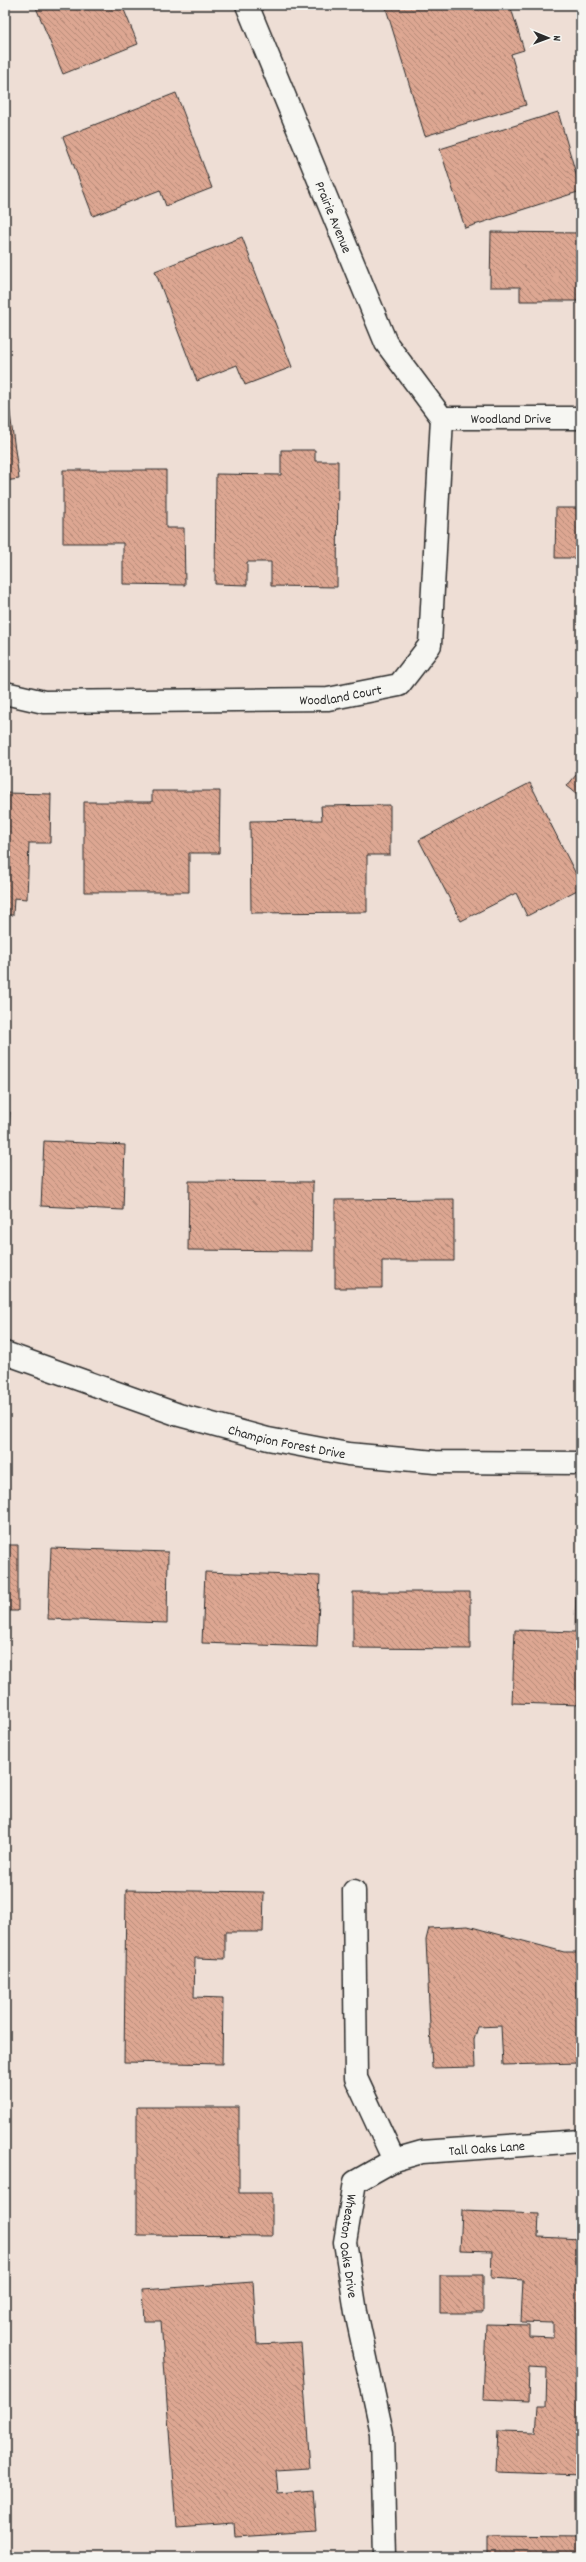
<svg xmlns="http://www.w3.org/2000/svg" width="586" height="2562" viewBox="0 0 586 2562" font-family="Dekko,sans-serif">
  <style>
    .building { fill: url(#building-back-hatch); stroke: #2b2b2b }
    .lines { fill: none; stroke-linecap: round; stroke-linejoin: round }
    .minor-casing { stroke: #2b2b2b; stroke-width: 25 }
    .minor { stroke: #f6f6f2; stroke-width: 22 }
    .labels { text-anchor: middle; stroke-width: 3; stroke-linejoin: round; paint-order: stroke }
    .street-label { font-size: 14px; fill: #2b2b2b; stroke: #f6f6f2 }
  </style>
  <defs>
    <pattern id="building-back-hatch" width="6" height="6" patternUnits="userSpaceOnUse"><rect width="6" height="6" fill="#dda792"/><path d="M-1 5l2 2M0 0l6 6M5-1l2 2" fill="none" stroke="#b38877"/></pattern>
  </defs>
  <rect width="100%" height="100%" fill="#eeded5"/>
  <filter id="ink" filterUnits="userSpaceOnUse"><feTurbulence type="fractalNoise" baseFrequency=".025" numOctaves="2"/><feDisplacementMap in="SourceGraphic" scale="8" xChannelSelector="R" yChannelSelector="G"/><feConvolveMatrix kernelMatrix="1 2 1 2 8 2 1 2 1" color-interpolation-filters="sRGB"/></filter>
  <g filter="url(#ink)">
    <path class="building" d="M 35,5 L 122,5 L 138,44 L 63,74 Z
      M 385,5 L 477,5 L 477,8 L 487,5 L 510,5 L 524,50 L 511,54 L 526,105 L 425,136 Z
      M 176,93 L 212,188 L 166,206 L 160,190 L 93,216 L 63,137 Z
      M 558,112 L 581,191 L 465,228 L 440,149 Z
      M 491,232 L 581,233 L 581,301 L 520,301 L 520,287 L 490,287 Z
      M 242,237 L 292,367 L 245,385 L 237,365 L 197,381 L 155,271 Z
      M 5,377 L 19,479 L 5,481 Z
      M 281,450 L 315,450 L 315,461 L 338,461 L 337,587 L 271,586 L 271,562 L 247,562 L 247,585 L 215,584 L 216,474 L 281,475 Z
      M 63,470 L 166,470 L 166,528 L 184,528 L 185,585 L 123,584 L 123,543 L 63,543 Z
      M 556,508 L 581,508 L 581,558 L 555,558 Z
      M 581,769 L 581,797 L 567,786 Z
      M 530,783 L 581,884 L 581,888 L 527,916 L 516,893 L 461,921 L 419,840 Z
      M 152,791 L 220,791 L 219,853 L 189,853 L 189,892 L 84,892 L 84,802 L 152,802 Z
      M 5,793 L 51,794 L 50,843 L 29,843 L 27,899 L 14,898 L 13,915 L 5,915 Z
      M 390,805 L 390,855 L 367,855 L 367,912 L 251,913 L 250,821 L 322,820 L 321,806 Z
      M 5,1111 L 10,1112 L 6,1193 L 5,1193 Z
      M 44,1141 L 125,1145 L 123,1210 L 41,1206 Z
      M 189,1181 L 313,1182 L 312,1251 L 188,1250 Z
      M 454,1199 L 454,1261 L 382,1261 L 382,1288 L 335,1288 L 335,1200 Z
      M 5,1545 L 18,1545 L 18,1611 L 5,1611 Z
      M 51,1548 L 168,1552 L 167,1623 L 48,1619 Z
      M 205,1572 L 320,1576 L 317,1647 L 202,1643 Z
      M 576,1581 L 581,1581 L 581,1705 L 512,1703 L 515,1630 L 575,1632 Z
      M 353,1592 L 470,1592 L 470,1649 L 353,1648 Z
      M 126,1890 L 264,1892 L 263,1932 L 225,1932 L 225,1959 L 195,1958 L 194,1997 L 223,1998 L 222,2064 L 124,2062 Z
      M 468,1926 L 564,1952 L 581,1952 L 581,2006 L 580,1966 L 576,1980 L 579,2063 L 503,2065 L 501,2026 L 478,2027 L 474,2040 L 475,2067 L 432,2068 L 426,1940 L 429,1928 Z
      M 137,2107 L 239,2107 L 239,2193 L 272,2193 L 272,2236 L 137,2235 Z
      M 462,2211 L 539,2214 L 538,2237 L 581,2239 L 581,2475 L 496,2472 L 498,2431 L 536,2432 L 538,2407 L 546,2407 L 547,2368 L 529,2367 L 528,2401 L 483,2399 L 486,2324 L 529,2325 L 529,2336 L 553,2337 L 553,2323 L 521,2322 L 523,2280 L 491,2278 L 492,2251 L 460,2250 Z
      M 440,2275 L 483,2275 L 483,2313 L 440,2313 Z
      M 253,2282 L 257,2344 L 301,2342 L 310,2468 L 276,2470 L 278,2493 L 313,2490 L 316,2532 L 235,2537 L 234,2522 L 176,2526 L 161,2321 L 144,2321 L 142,2290 Z
      M 486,2537 L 581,2538 L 581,2557 L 486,2557 Z"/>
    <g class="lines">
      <defs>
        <g id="minor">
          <path id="s1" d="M 247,5 L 386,343 L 442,418"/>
          <path id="s2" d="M 442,418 L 581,418"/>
          <path id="s3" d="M 5,693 L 44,702 L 328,699 L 399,685 L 430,645 L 442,418"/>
          <path id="s4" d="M 5,1353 L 179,1415 L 268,1439 L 348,1454 L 435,1462 L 581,1463"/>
          <path id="s5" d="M 354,1891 L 356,2078 L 394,2160 L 355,2182 L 345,2242 L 356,2312 L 382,2433 L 385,2557"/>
          <path id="s6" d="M 394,2160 L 422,2152 L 581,2141"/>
        </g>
      </defs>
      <use href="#minor" class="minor-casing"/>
      <use href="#minor" class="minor"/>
    </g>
  </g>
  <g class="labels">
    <g class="street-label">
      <text dy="5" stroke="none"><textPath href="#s1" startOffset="229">Prairie Avenue</textPath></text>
      <text dy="5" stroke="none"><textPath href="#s2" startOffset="69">Woodland Drive</textPath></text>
      <text dy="5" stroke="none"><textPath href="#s3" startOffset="337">Woodland Court</textPath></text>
      <text dy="5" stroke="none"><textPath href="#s4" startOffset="296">Champion Forest Drive</textPath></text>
      <text dy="5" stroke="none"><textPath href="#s6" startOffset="94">Tall Oaks Lane</textPath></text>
      <text dy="5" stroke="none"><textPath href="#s5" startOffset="387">Wheaton Oaks Drive</textPath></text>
    </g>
  </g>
  <rect width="586" height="2562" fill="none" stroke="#f6f6f2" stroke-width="20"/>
  <rect x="10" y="10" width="566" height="2542" fill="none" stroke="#2b2b2b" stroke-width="1.5" filter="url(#ink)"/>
  <g transform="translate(548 38) rotate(91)" stroke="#f6f6f2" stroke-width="3" paint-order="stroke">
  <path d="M0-3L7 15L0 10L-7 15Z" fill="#2b2b2b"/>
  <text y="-6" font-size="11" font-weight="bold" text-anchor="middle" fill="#2b2b2b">N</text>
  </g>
</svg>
